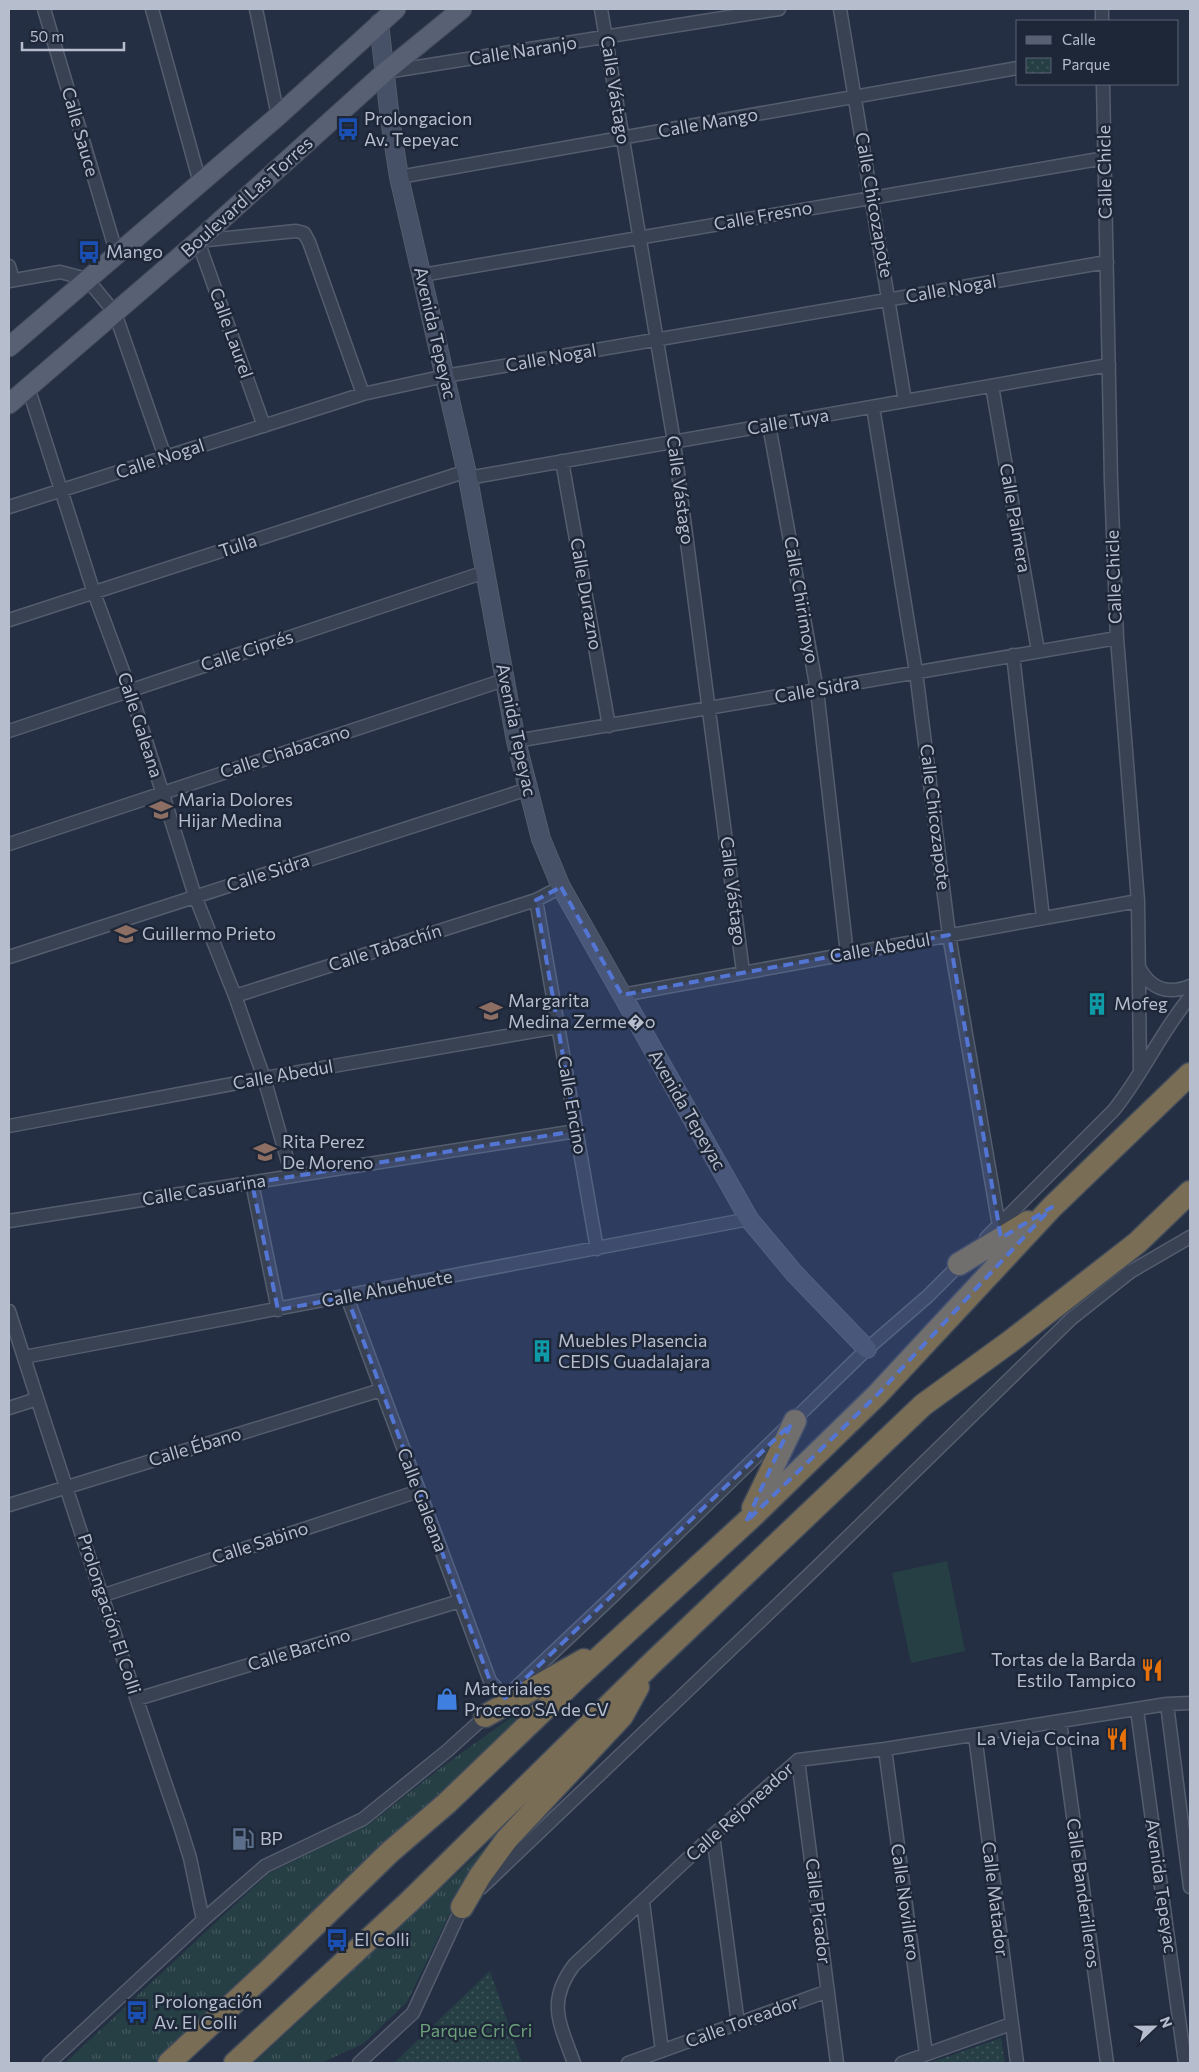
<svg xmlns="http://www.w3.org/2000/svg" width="1199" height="2072" viewBox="0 0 1199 2072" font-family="Commissioner,sans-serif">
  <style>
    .grass { fill: url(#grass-tufts) }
    .park { fill: url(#park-dots) }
    .pitch { fill: #263f44 }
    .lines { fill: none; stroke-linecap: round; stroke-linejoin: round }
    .street-casing { stroke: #545d6d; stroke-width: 15 }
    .secondary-casing { stroke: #545d6d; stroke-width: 20 }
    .primary-casing { stroke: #424b5c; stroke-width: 21 }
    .highway-casing { stroke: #404a5a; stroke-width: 25 }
    .street { stroke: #394253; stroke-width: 12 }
    .secondary { stroke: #465066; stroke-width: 18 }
    .primary { stroke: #576173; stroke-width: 19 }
    .highway { stroke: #796d55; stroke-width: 22 }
    .marked { fill: #5375d4; fill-opacity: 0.2; stroke: #5375d4; stroke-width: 4; stroke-dasharray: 10 6; stroke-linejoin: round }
    .labels { text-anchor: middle; stroke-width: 5; stroke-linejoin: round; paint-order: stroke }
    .street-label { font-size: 18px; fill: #b6bdcd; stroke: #1d2738 }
    .poi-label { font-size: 18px; fill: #b6bdcd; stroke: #1d2738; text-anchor: start }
    .park-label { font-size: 18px; fill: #6ba07a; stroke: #1d2738 }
  </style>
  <defs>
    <pattern id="grass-tufts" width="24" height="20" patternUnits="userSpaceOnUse" patternTransform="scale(1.25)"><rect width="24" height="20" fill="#263f44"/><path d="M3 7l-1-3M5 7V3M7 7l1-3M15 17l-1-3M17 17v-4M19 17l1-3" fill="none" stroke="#43595e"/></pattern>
    <pattern id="park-dots" width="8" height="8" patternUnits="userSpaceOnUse" patternTransform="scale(1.25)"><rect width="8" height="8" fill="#263f44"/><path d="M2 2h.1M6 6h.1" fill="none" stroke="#43595e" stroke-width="1.8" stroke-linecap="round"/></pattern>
  </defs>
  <rect width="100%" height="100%" fill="#242f43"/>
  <path class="grass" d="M 570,1675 L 156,2063 L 65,2063 L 269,1873 L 368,1825 L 442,1767 Z
    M 494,1839 L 471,1870 L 407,2002 L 363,2044 L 321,2063 L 254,2063 Z"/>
  <path class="park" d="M 490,1971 L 522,2063 L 394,2063 Z
    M 1001,2038 L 1005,2063 L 929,2063 Z"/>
  <path class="pitch" d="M 947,1561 L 965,1651 L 911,1663 L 892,1573 Z"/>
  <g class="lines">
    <defs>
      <path id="street" d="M 44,9 L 117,255
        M 152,9 L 200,183
        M 256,9 L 278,116
        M 601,9 L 674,442 L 743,972
        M 840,9 L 905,401
        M 1102,9 L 1102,21
        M 386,72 L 779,9
        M 1103,84 L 1111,481 L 1117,638 L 1138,901 L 1140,1070
        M 399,177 L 1018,68
        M 9,266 L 13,280
        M 422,275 L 1105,158
        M 9,281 L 60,272 L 87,279 L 115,313 L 165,457
        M 992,386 L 1038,651
        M 28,387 L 94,593 L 130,690 L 195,896 L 235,996 L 264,1078 L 292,1176
        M 873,407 L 916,672 L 949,935 L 999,1226
        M 769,425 L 817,690 L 847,954
        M 264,426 L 198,241 L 296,231 L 304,233 L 309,242 L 363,394
        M 562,461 L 609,726
        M 468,478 L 1109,365
        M 9,507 L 363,394 L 445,376 L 1107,262
        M 9,620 L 467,471
        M 1013,655 L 1043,918
        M 9,731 L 485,572
        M 516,741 L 1117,638
        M 9,844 L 504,680
        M 561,887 L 536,900 L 597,1249
        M 9,957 L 528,789
        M 1139,967 C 1150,989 1168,995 1190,986
        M 622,995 L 1138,901
        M 235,996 L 536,900
        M 9,1126 L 264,1078 L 558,1027
        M 252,1183 L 278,1310
        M 9,1221 L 576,1131
        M 986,1238 L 1113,1111 C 1142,1076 1160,1033 1190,997
        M 347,1297 L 490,1681 L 505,1698
        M 9,1311 C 64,1483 121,1655 180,1826 L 190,1858 L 203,1920
        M 24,1357 L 749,1219
        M 9,1408 L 37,1399
        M 9,1505 L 381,1390
        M 101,1596 L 419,1491
        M 509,1694 L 613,1596 L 867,1349 L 928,1296 L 963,1261
        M 137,1699 L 460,1601
        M 1167,1704 L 1190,1887
        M 1137,1710 L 1185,2063
        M 1060,1722 L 1107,2063
        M 975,1735 L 1017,2063
        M 885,1749 L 926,2054
        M 798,1760 L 837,2063
        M 713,1835 L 738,2024
        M 481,1888 L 816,1568 L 1072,1318 L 1130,1272 L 1190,1237
        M 643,1902 L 662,2051
        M 49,2063 L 203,1920 L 265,1866 L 363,1819 L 447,1751 L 489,1713
        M 359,2063 L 413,2013 L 462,1907 L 465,1904
        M 574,2063 C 560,2024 546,2002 574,1965 L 713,1835 L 798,1760 L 885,1749 L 1167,1704 L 1190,1703
        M 628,2063 L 828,1991
        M 902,2063 L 1011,2024"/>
      <path id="secondary" d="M 379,23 L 390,119 L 399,177 L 468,478 L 516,741 L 541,839 L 561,887 L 749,1219 L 794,1273 L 867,1349"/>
      <path id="primary" d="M 9,347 L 278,116 L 396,9
        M 9,404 L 198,241 L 385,72 L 462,9"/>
      <path id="highway" d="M 959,1264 L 1028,1222
        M 753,1508 L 795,1421
        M 485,1716 L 584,1660
        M 462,1907 L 480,1876 L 507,1839 L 622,1716 L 638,1687
        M 169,2063 L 267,1972 L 390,1852 L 447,1803 L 577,1678 L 755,1514 L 877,1395 L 1052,1207 L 1190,1074
        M 235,2063 L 409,1902 L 651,1664 L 923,1405 L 1011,1341 L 1137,1243 L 1190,1192"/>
    </defs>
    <use href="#street" class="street-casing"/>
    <use href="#secondary" class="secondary-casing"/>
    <use href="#primary" class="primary-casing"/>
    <use href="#highway" class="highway-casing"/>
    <use href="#street" class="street"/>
    <use href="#secondary" class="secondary"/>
    <use href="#primary" class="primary"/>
    <use href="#highway" class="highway"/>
  </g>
  <path class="marked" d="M 561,887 L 622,995 L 949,935 L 1001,1238 L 1052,1207 L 877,1395 L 746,1522 L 791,1424 L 505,1698 L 490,1681 L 347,1297 L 278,1310 L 252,1183 L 576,1131 L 536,900 Z"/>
  <defs>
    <symbol id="bus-bare" viewBox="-9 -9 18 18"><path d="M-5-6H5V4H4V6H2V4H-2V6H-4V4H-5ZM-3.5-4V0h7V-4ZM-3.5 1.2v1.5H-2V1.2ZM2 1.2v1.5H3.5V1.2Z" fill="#1a4fb4" stroke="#1d2738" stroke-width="2.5" paint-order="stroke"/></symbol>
    <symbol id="school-bare" viewBox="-9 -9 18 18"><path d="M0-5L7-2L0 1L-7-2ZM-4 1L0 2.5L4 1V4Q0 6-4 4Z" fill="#8d6e63" stroke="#1d2738" stroke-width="2.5" paint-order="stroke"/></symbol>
    <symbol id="building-bare" viewBox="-9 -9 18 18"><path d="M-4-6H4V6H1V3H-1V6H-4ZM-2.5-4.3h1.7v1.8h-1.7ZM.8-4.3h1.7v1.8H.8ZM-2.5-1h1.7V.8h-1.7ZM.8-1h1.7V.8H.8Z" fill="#0f9aa8" stroke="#1d2738" stroke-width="2.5" paint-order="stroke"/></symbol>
    <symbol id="restaurant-bare" viewBox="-9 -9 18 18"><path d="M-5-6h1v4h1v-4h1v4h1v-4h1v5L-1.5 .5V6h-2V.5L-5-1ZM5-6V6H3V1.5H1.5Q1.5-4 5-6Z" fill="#e8710a" stroke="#1d2738" stroke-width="2.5" paint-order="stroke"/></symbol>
    <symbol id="shop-bare" viewBox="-9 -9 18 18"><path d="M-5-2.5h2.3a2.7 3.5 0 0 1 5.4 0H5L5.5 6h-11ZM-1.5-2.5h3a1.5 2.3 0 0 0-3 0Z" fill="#3f7fe0" stroke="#1d2738" stroke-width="2.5" paint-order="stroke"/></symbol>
    <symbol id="fuel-bare" viewBox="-9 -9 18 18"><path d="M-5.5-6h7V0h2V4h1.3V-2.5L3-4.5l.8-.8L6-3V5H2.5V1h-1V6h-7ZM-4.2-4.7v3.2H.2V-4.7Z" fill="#5c6f8a" stroke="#1d2738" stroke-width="2.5" paint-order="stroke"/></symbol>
  </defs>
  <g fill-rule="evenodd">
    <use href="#bus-bare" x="332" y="113" width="32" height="32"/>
    <use href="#bus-bare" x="73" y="236" width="32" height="32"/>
    <use href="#school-bare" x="145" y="794" width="32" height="32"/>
    <use href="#school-bare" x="110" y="918" width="32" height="32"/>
    <use href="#building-bare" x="1081" y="988" width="32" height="32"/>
    <use href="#school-bare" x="475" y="995" width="32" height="32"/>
    <use href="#school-bare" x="249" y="1136" width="32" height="32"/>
    <use href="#building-bare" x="526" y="1335" width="32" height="32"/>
    <use href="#restaurant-bare" x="1136" y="1654" width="32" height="32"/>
    <use href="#shop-bare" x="431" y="1683" width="32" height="32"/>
    <use href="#restaurant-bare" x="1101" y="1723" width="32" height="32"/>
    <use href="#fuel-bare" x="227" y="1823" width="32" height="32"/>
    <use href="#bus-bare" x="321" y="1924" width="32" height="32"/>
    <use href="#bus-bare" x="121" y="1996" width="32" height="32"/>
  </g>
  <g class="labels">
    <g class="street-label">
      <text transform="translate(523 51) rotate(-9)" y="6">Calle Naranjo</text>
      <text transform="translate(615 90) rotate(81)" y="6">Calle Vástago</text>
      <text transform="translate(708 123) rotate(-10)" y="6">Calle Mango</text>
      <text transform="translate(80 132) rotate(74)" y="6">Calle Sauce</text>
      <text transform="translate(1105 172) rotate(-91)" y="6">Calle Chicle</text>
      <text transform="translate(247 197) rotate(-42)" y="6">Boulevard Las Torres</text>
      <text transform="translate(874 205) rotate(80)" y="6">Calle Chicozapote</text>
      <text transform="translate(763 216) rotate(-10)" y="6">Calle Fresno</text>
      <text transform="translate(951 289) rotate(-10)" y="6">Calle Nogal</text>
      <text transform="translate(231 333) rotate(70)" y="6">Calle Laurel</text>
      <text transform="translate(435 333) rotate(77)" y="6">Avenida Tepeyac</text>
      <text transform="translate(551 358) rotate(-10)" y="6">Calle Nogal</text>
      <text transform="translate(788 422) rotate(-10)" y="6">Calle Tuya</text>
      <text transform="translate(160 459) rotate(-18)" y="6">Calle Nogal</text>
      <text transform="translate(680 490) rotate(82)" y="6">Calle Vástago</text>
      <text transform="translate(1015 518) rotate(80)" y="6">Calle Palmera</text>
      <text transform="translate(238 546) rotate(-18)" y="6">Tulla</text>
      <text transform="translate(1114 577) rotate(-92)" y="6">Calle Chicle</text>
      <text transform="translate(586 594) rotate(80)" y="6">Calle Durazno</text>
      <text transform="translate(801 600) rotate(80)" y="6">Calle Chirimoyo</text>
      <text transform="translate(247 651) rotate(-18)" y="6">Calle Ciprés</text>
      <text transform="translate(817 690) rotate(-10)" y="6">Calle Sidra</text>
      <text transform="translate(140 725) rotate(72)" y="6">Calle Galeana</text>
      <text transform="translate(516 730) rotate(78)" y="6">Avenida Tepeyac</text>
      <text transform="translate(285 752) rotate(-18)" y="6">Calle Chabacano</text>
      <text transform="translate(935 817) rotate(83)" y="6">Calle Chicozapote</text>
      <text transform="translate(268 873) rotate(-18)" y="6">Calle Sidra</text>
      <text transform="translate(733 891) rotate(83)" y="6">Calle Vástago</text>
      <text transform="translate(385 948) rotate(-18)" y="6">Calle Tabachín</text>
      <text transform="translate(880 948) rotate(-10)" y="6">Calle Abedul</text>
      <text transform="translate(283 1075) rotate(-10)" y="6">Calle Abedul</text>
      <text transform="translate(572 1105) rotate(80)" y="6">Calle Encino</text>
      <text transform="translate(687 1110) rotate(60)" y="6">Avenida Tepeyac</text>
      <text transform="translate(204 1190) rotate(-9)" y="6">Calle Casuarina</text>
      <text transform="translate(387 1289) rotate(-11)" y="6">Calle Ahuehuete</text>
      <text transform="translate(195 1447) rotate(-17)" y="6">Calle Ébano</text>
      <text transform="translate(422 1500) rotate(69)" y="6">Calle Galeana</text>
      <text transform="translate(260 1543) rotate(-18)" y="6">Calle Sabino</text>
      <text transform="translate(109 1614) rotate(72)" y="6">Prolongación El Colli</text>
      <text transform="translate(299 1650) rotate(-17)" y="6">Calle Barcino</text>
      <text transform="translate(740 1812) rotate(-42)" y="6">Calle Rejoneador</text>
      <text transform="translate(1161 1886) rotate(82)" y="6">Avenida Tepeyac</text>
      <text transform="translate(1083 1893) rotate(82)" y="6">Calle Banderilleros</text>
      <text transform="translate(995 1899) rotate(83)" y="6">Calle Matador</text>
      <text transform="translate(905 1902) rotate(82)" y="6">Calle Novillero</text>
      <text transform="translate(818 1911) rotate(83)" y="6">Calle Picador</text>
      <text transform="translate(742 2022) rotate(-20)" y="6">Calle Toreador</text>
    </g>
    <g class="poi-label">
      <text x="364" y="125">Prolongacion<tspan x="364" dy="21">Av. Tepeyac</tspan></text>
      <text x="106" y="258">Mango</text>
      <text x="178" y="806">Maria Dolores<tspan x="178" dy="21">Hijar Medina</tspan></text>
      <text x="142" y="940">Guillermo Prieto</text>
      <text x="508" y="1007">Margarita<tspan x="508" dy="21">Medina Zerme�o</tspan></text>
      <text x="1114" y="1010">Mofeg</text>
      <text x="282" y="1148">Rita Perez<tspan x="282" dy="21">De Moreno</tspan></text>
      <text x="558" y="1347">Muebles Plasencia<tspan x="558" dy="21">CEDIS Guadalajara</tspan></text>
      <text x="1136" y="1666" text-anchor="end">Tortas de la Barda<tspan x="1136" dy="21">Estilo Tampico</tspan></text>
      <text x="464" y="1695">Materiales<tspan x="464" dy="21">Proceco SA de CV</tspan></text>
      <text x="1100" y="1745" text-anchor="end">La Vieja Cocina</text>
      <text x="260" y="1845">BP</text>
      <text x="354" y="1946">El Colli</text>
      <text x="154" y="2008">Prolongación<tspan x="154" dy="21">Av. El Colli</tspan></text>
    </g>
    <g class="park-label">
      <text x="476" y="2037">Parque Cri Cri</text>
    </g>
  </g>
  <rect width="1199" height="2072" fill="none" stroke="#b6bdcd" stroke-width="20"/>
  <rect x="1016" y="20" width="162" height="65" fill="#1d2738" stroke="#5a6374"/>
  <rect x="1026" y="36" width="25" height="8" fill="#576173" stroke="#5a6374"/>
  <text x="1062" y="45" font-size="15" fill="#b6bdcd">Calle</text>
  <rect x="1026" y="58" width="25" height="15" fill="url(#park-dots)" stroke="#5a6374"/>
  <text x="1062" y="70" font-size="15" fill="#b6bdcd">Parque</text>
  <g transform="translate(1154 2027) rotate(68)" stroke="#1d2738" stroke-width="4" paint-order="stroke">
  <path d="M0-4L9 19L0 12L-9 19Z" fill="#b6bdcd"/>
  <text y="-8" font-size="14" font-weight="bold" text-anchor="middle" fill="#b6bdcd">N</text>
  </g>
  <path d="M22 42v8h102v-8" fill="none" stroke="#b6bdcd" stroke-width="2.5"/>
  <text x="30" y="42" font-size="15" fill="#b6bdcd" stroke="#1d2738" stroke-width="4" paint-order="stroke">50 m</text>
</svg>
